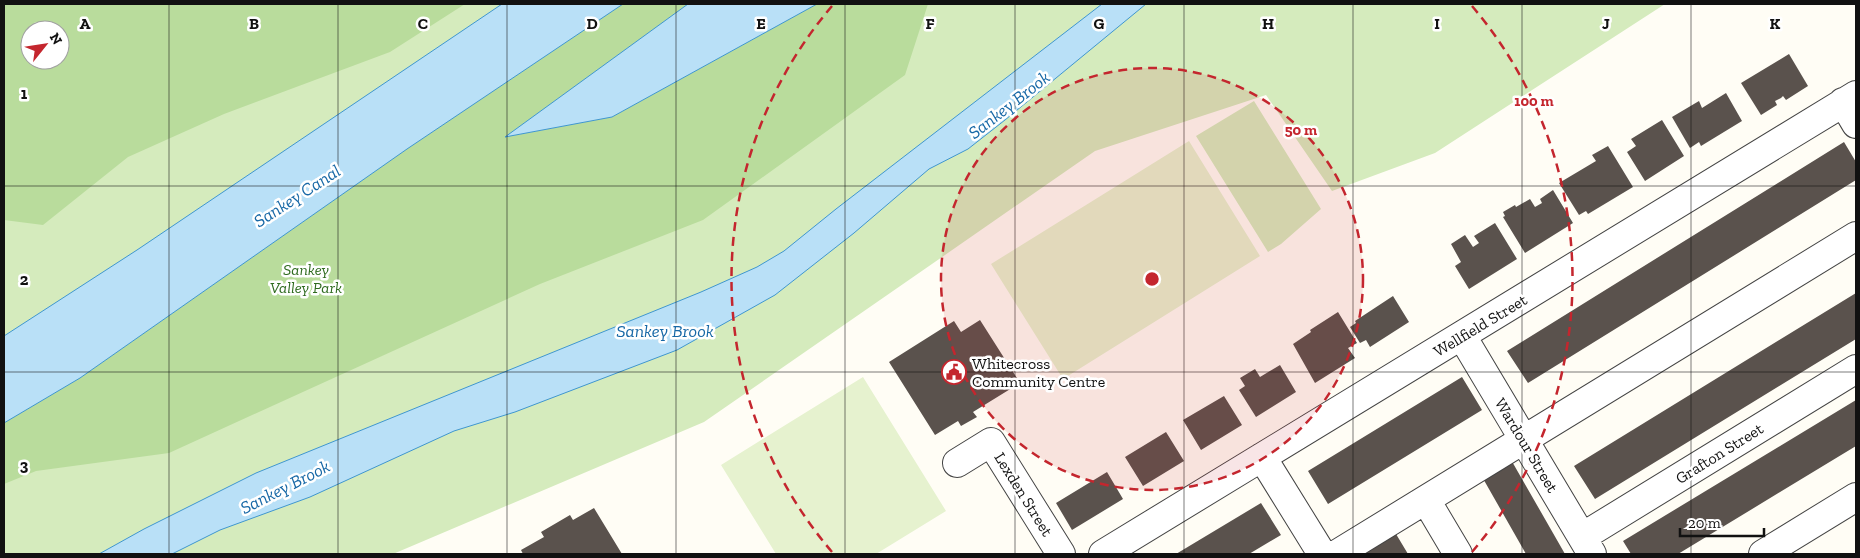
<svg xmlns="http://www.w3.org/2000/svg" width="1860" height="558" viewBox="0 0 1860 558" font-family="'Zilla Slab',serif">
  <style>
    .green { fill: #d5ebbd; fill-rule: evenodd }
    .forest { fill: #b9dc9c; fill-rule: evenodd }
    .pitch { fill: #e6f2cf }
    .water { fill: #b9e0f7; stroke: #3f96cf }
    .building { fill: #5a524d }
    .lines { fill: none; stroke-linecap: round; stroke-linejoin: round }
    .minor-casing { stroke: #444; stroke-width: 30 }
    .minor { stroke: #fff; stroke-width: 28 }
    .grid { fill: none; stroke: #111; stroke-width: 1; stroke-opacity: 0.55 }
    .ring { fill: none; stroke: #c4262e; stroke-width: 2.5; stroke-dasharray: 9 6 }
    .labels { text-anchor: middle; stroke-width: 5; stroke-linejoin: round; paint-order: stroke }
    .park-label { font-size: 16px; font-style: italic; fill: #2f6b1f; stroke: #fff }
    .street-label { font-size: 16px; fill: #111; stroke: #fff }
    .poi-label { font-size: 16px; fill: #111; stroke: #fff; text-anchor: start }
    .water-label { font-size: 18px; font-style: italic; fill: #1768a6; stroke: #fff }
    .grid-label { font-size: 16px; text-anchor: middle; font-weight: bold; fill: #111; stroke: #fff; stroke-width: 5; stroke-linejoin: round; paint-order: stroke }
    .centre { fill: #c4262e; stroke: #fff; stroke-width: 2.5 }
    .ring-label { font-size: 15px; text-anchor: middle; font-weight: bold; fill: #c4262e; stroke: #fff; stroke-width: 5; stroke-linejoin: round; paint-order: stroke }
  </style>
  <rect width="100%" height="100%" fill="#fffdf5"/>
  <path class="green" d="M 4,4 L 1665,4 L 1435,153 L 1332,191 L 1266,95 L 1095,151 L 704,422 L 393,554 L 4,554 ZM 30,30 L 60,30 L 60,60 L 30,60 Z
    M 1254,101 L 1321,209 L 1281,244 L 1268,252 L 1196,136 Z"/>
  <path class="forest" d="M 4,4 L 465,4 L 390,52 L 224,114 L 128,157 L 43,225 L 4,220 ZM 30,30 L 60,30 L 60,60 L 30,60 Z
    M 623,4 L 688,4 L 506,137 L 612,117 L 817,4 L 928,4 L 905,75 L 703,220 L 540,284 L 169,453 L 36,471 L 4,484 L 4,423 L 80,378 L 407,149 Z"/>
  <path class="pitch" d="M 1189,141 L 1260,256 L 1063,379 L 991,264 Z
    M 863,377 L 946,511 L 876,554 L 776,554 L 721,465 Z"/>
  <path class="water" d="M 502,4 L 623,4 L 407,149 L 80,378 L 4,423 L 4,336 L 137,250 Z
    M 688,4 L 817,4 L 612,117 L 505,137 Z
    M 1102,4 L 1146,4 L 1005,120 L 968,149 L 929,169 L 854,233 L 775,295 L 677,350 L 515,412 L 454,431 L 310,497 L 220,530 L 172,554 L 99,554 L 144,529 L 256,473 L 701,292 L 757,267 L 784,251 L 836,209 Z"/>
  <path class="building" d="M 1789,54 L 1808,86 L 1786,100 L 1783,96 L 1781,98 L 1775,101 L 1777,105 L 1761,115 L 1741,83 Z
    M 1726,93 L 1742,121 L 1701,146 L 1699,142 L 1690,148 L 1672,117 L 1699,101 L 1702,108 Z
    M 1662,120 L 1684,156 L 1645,181 L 1627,152 L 1636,146 L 1631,139 Z
    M 1844,142 L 1856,162 L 1856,180 L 1528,383 L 1507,351 Z
    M 1608,146 L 1633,187 L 1588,214 L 1586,211 L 1579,215 L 1559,183 L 1596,161 L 1592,155 Z
    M 1553,190 L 1573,223 L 1525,253 L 1503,217 L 1505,216 L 1503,212 L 1515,205 L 1516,207 L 1530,199 L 1535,207 L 1542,203 L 1540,199 Z
    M 1495,223 L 1517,259 L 1469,289 L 1455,266 L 1461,262 L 1451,244 L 1465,235 L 1473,247 L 1479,243 L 1474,236 Z
    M 1856,293 L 1856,339 L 1595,499 L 1574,466 Z
    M 1393,296 L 1409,322 L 1370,347 L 1366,340 L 1360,343 L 1350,327 L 1356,323 L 1355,321 Z
    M 1338,312 L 1357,343 L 1348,348 L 1355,358 L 1315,383 L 1293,344 L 1311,332 L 1310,330 Z
    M 980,320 L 1020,383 L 973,412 L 977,417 L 961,426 L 958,421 L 935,435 L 889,362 L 954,321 L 961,332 Z
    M 1280,365 L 1296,392 L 1256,417 L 1239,390 L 1245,386 L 1240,378 L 1255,369 L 1260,377 Z
    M 1462,377 L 1482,410 L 1328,504 L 1308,471 Z
    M 1224,396 L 1242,425 L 1201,450 L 1183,420 Z
    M 1856,400 L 1856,446 L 1678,554 L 1631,554 L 1623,541 Z
    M 1166,432 L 1184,461 L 1143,486 L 1125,457 Z
    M 1510,458 L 1565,554 L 1526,554 L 1481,475 Z
    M 1107,472 L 1123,499 L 1072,530 L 1056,503 Z
    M 1261,503 L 1281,535 L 1249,554 L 1176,554 Z
    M 594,508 L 622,554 L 523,554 L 521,550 L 544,537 L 541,532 L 570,515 L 573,520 Z
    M 1393,529 L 1408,554 L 1358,554 Z"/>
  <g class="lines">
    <defs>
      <path id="minor" d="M 1843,102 L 1856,124
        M 1462,336 L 1592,554
        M 1262,457 L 1322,554
        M 957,463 L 991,442 L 1061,554
        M 1426,500 L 1458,554
        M 1582,537 L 1856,369
        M 1103,554 L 1856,95
        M 1337,554 L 1856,236
        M 1763,554 L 1856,497"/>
    </defs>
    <use href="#minor" class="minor-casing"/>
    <use href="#minor" class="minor"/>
  </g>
  <path class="grid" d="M 169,4 L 169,554M 338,4 L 338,554M 507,4 L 507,554M 676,4 L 676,554M 845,4 L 845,554M 1015,4 L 1015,554M 1184,4 L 1184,554M 1353,4 L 1353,554M 1522,4 L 1522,554M 1691,4 L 1691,554M 4,186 L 1856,186M 4,372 L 1856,372"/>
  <circle cx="1152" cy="279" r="211" fill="#c4262e" fill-opacity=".12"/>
  <g class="ring">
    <circle cx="1152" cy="279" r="211"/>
    <path d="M832 552A421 421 0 0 1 832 6M1472 6A421 421 0 0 1 1472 552"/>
  </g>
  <defs>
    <symbol id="civic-ring" viewBox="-11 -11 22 22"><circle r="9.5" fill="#fff" stroke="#c4262e" stroke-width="1.5"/><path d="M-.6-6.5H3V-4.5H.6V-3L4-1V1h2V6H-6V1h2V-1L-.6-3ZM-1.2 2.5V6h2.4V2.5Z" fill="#c4262e"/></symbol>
  </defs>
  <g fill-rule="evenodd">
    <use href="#civic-ring" x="940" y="358" width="28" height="28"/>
  </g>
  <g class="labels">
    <g class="park-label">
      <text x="306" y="275">Sankey<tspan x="306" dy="18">Valley Park</tspan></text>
    </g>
    <g class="street-label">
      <text transform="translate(1480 325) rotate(-31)" y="6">Wellfield Street</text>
      <text transform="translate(1527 445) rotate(59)" y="6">Wardour Street</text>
      <text transform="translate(1719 453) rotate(-32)" y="6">Grafton Street</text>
      <text transform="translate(1024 494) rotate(58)" y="6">Lexden Street</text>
    </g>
    <g class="poi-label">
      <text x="972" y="369">Whitecross<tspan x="972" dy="18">Community Centre</tspan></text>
    </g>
    <g class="water-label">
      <text transform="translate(1009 105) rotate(-38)" y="6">Sankey Brook</text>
      <text transform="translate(297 196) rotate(-33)" y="6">Sankey Canal</text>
      <text x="665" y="337">Sankey Brook</text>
      <text transform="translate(285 487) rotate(-27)" y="6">Sankey Brook</text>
    </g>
  </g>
  <g class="grid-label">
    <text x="85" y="29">A</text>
    <text x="254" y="29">B</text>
    <text x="423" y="29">C</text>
    <text x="592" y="29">D</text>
    <text x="761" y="29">E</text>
    <text x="930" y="29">F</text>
    <text x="1099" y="29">G</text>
    <text x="1268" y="29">H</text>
    <text x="1437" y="29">I</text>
    <text x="1606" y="29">J</text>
    <text x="1775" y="29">K</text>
    <text x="24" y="99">1</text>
    <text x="24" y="285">2</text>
    <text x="24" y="471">3</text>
  </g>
  <circle cx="1152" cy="279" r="8" class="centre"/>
  <g class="ring-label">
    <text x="1534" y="106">100 m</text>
    <text x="1301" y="135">50 m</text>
  </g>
  <rect width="1860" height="558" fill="none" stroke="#111111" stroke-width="10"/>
  <g transform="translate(45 45) rotate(60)"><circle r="24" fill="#ffffff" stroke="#a0a0a0"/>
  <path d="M0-4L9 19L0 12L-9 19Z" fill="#c4262e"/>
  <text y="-8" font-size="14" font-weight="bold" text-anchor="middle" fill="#111111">N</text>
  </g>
  <path d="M1680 528v8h84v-8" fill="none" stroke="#111111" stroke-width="2.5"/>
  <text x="1688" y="528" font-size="15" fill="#111111" stroke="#ffffff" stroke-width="4" paint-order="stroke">20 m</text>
</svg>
